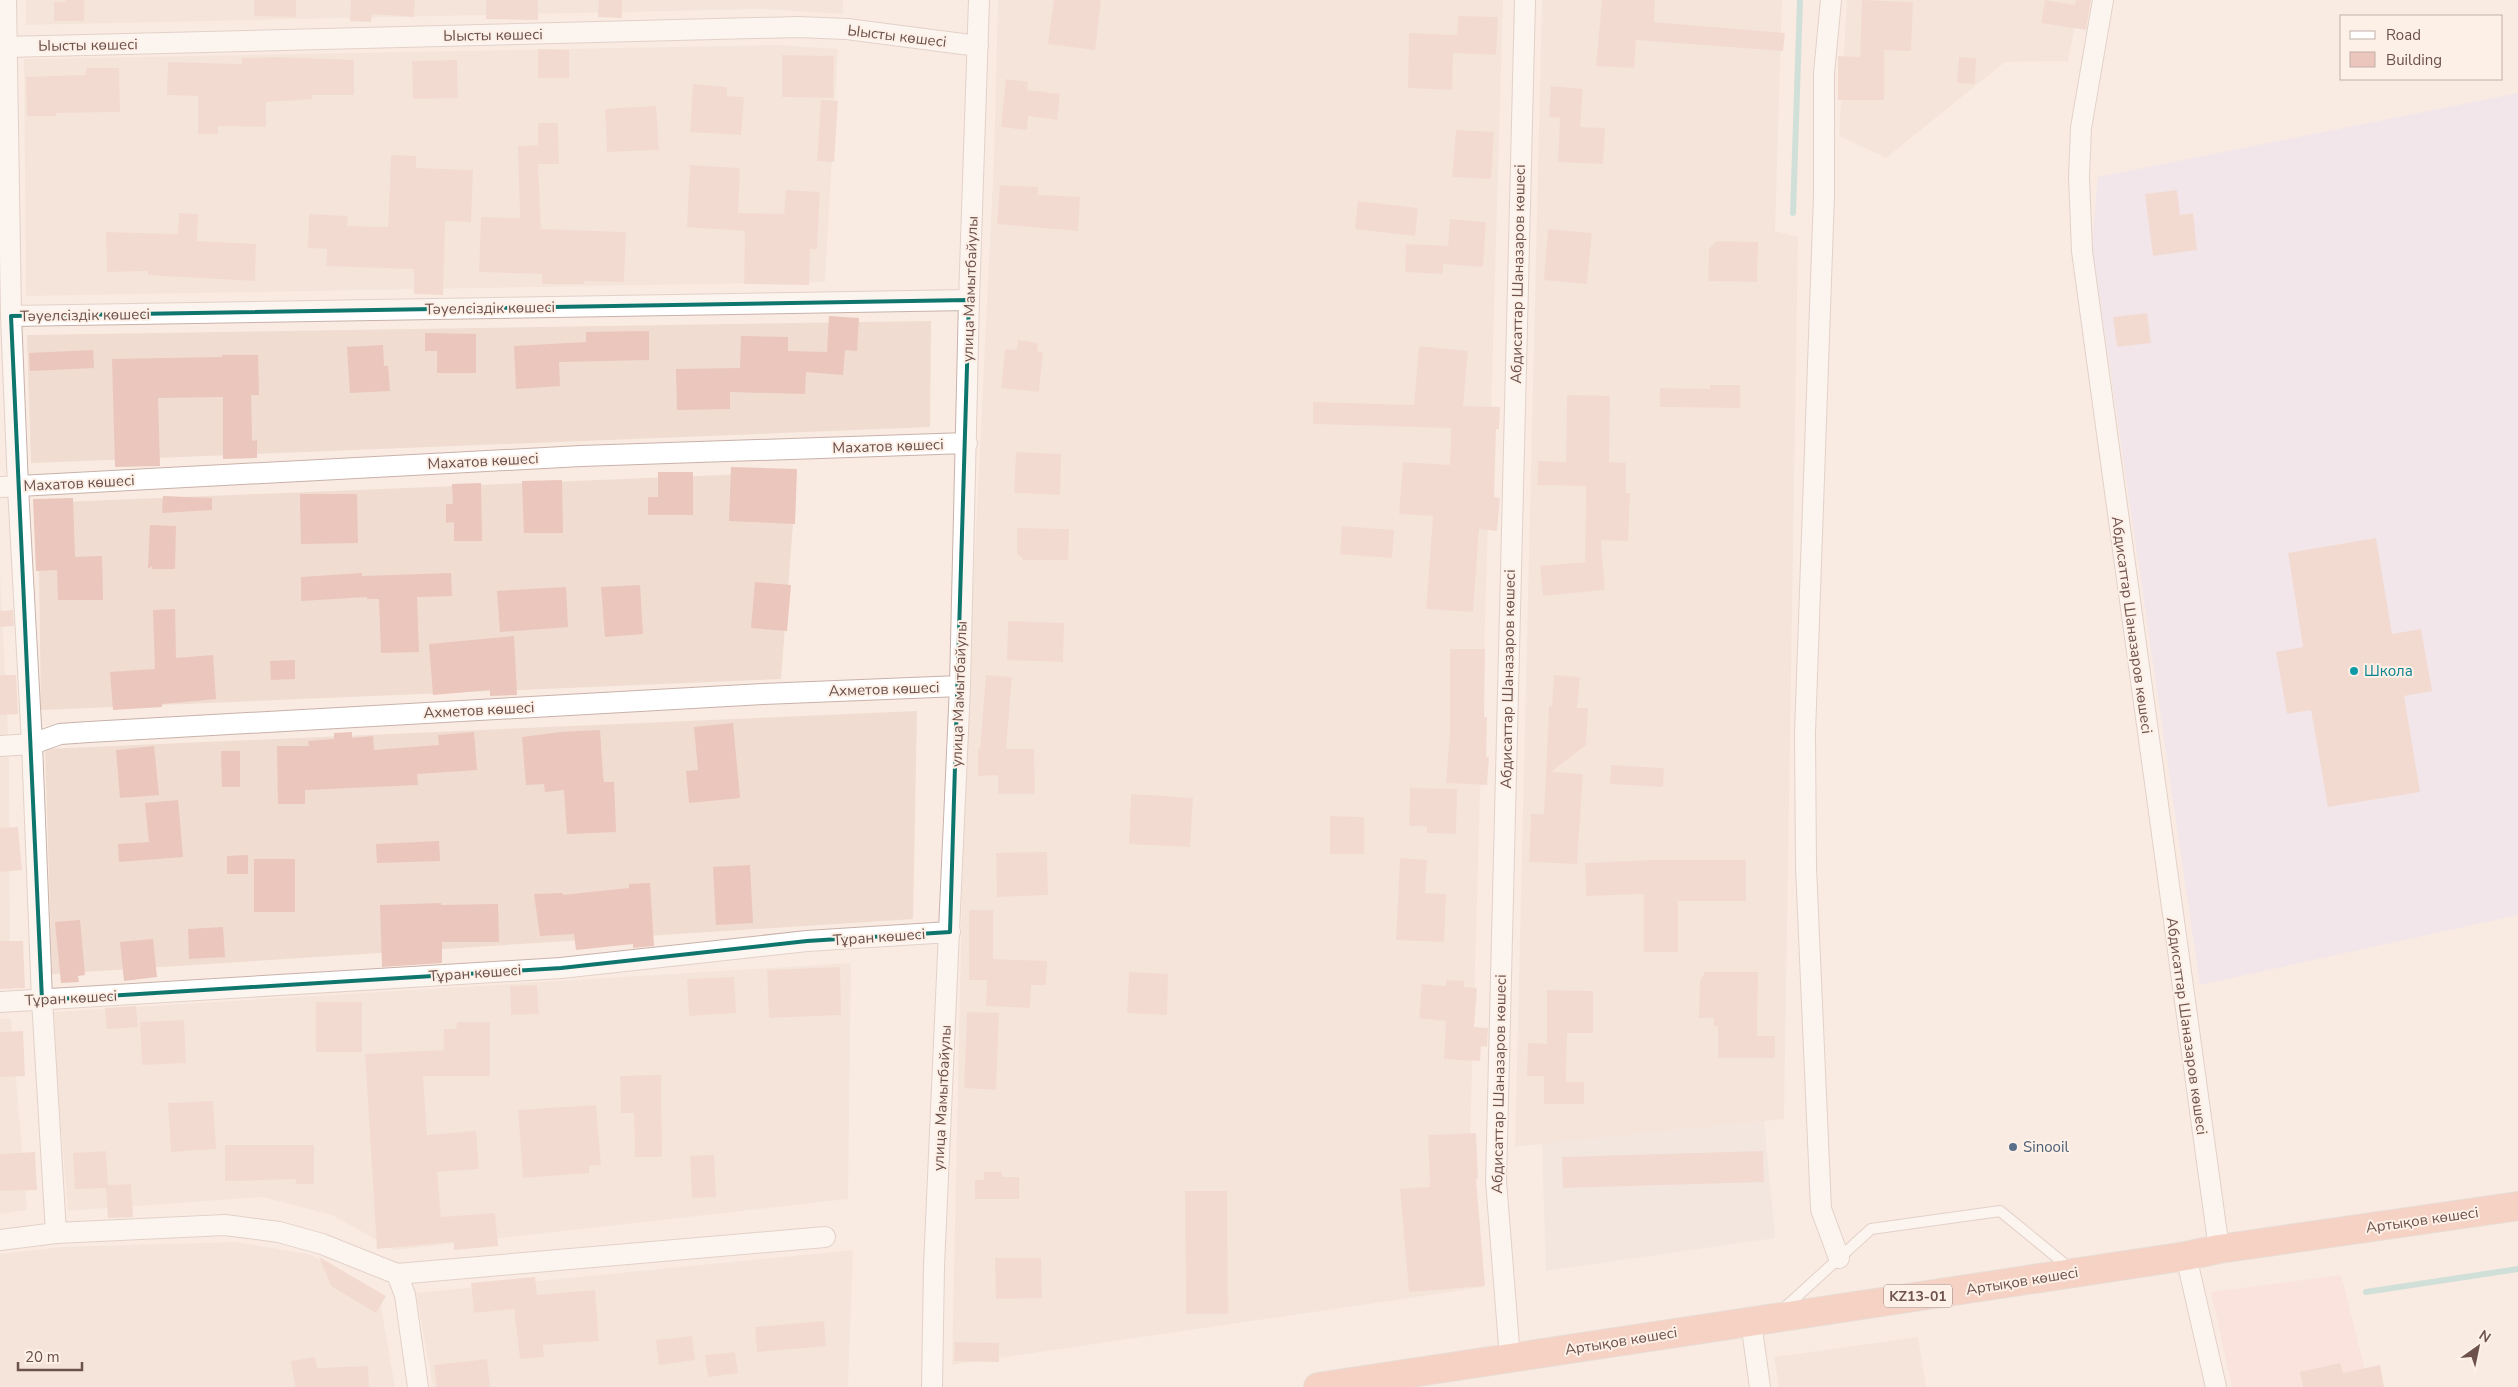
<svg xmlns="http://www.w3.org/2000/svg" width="2518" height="1387" viewBox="0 0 2518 1387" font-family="'Nunito Sans',sans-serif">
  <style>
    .residential { fill: #f0dcd1 }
    .commercial { fill: #f8dad6 }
    .industrial { fill: #e8e0dc }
    .education { fill: #e8dff5 }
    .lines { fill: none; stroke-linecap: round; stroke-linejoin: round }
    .stream { stroke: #a0d0cf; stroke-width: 6 }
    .building { fill: #ebc6bc }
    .service-casing { stroke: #c8b2aa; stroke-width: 12 }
    .minor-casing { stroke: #c8b2aa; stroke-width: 22 }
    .trunk-casing { stroke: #d3cbc9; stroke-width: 30 }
    .service { stroke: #fff; stroke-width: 10 }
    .minor { stroke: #fff; stroke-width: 20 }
    .trunk { stroke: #efb49f; stroke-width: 28 }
    .marked { fill: none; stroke: #0f766e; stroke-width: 4; stroke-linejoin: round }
    .culture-dot { fill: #0f9aa8; stroke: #fdf0e7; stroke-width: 2 }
    .service-dot { fill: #5c6f8a; stroke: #fdf0e7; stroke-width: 2 }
    .labels { text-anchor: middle; stroke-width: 4; stroke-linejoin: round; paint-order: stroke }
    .shield { fill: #fdf0e7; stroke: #98817a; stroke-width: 1 }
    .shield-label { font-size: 14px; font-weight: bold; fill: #6d514b }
    .street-label { font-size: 15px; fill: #6d514b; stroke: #fdf0e7 }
    .culture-label { font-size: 15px; fill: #0d838f; stroke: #fdf0e7; text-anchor: start }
    .service-label { font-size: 15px; fill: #4e5e75; stroke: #fdf0e7; text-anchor: start }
  </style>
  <rect width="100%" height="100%" fill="#f9ebe1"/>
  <path class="residential" d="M 26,0 L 843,0 L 843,14 L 762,9 L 26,25 Z
    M 998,0 L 1503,0 L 1469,1176 L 1484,1287 L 952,1365 L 965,751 L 994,159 Z
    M 1542,0 L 1782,0 L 1775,231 L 1798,237 L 1784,1119 L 1515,1147 Z
    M 1847,0 L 2080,0 L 2068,61 L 2005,62 L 1886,158 L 1839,136 Z
    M 781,45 L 838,49 L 825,282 L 26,296 L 24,59 Z
    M 931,321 L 930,427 L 31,463 L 27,335 Z
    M 797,472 L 781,679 L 41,710 L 38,503 Z
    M 0,572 L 9,752 L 10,979 L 0,979 Z
    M 917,711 L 913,919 L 52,974 L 45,749 Z
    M 851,963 L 848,1199 L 395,1250 L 332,1215 L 263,1197 L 68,1211 L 51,1012 Z
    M 0,1019 L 11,1019 L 27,1210 L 0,1214 Z
    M 236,1242 L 309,1254 L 379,1294 L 395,1387 L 0,1387 L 0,1254 L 60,1247 Z
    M 853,1250 L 848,1387 L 433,1387 L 416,1293 Z
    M 1918,1337 L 1926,1387 L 1779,1387 L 1774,1357 Z"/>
  <path class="commercial" d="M 2341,1275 L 2369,1387 L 2232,1387 L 2211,1292 Z"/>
  <path class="industrial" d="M 1764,1121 L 1775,1238 L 1546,1271 L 1542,1144 Z"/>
  <path class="education" d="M 2518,93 L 2518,915 L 2200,985 L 2092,245 L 2098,177 Z"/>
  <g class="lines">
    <path class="stream" d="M 1793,213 L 1800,0
      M 2366,1292 L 2518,1269"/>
  </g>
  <path class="building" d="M 65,0 L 84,0 L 84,21 L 54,21 L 54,2 L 65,2 Z
    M 254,0 L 296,0 L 296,17 L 254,16 Z
    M 351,0 L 415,0 L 414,17 L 372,14 L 371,22 L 350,21 Z
    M 486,0 L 538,0 L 538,20 L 486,19 Z
    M 599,0 L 622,0 L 622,18 L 598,17 Z
    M 1054,0 L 1101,0 L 1095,50 L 1048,44 Z
    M 1602,0 L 1655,0 L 1654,22 L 1785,33 L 1783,51 L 1636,40 L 1634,68 L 1596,66 Z
    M 1862,0 L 1913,2 L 1911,51 L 1884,50 L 1884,100 L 1838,100 L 1838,56 L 1860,57 Z
    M 2045,0 L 2075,5 L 2076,0 L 2091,0 L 2086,30 L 2041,23 Z
    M 1458,16 L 1498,17 L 1496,55 L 1453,53 L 1452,90 L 1408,88 L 1409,33 L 1457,35 Z
    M 538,49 L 569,50 L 569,78 L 538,78 Z
    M 782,55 L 834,56 L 833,98 L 782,97 Z
    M 278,57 L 354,60 L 354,95 L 312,95 L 312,99 L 266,102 L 266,127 L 218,126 L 218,134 L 198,134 L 198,96 L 167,95 L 168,62 L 242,64 L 242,58 Z
    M 1959,57 L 1976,58 L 1975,84 L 1957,83 Z
    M 457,60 L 458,98 L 413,99 L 412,61 Z
    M 86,68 L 119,68 L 120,112 L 56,113 L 56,116 L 27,116 L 26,77 L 86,75 Z
    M 1006,79 L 1028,82 L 1027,90 L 1060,94 L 1057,120 L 1028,116 L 1027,130 L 1001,127 Z
    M 693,84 L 727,87 L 727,96 L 744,97 L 741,135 L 690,132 Z
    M 1551,86 L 1583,89 L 1580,127 L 1605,128 L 1603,164 L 1558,162 L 1560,118 L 1549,117 Z
    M 821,100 L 838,101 L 834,162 L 817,161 Z
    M 656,106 L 659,150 L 607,152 L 605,109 Z
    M 538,123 L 558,123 L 559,164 L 538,164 L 541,229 L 626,232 L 624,282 L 584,281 L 584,284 L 542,284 L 542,274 L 479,272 L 481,217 L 520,218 L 518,146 L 538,145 Z
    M 1456,130 L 1494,132 L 1491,179 L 1452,177 Z
    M 391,155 L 416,156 L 416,168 L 473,170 L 471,222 L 445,221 L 443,295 L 414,294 L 414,269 L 326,266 L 327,249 L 308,248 L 309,214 L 348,216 L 347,226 L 388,227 Z
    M 690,165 L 740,168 L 738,213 L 784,214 L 786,190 L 820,192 L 817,249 L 810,249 L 809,285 L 744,284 L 745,231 L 687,227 Z
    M 1000,185 L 1038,187 L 1038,195 L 1080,197 L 1078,231 L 997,224 Z
    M 2177,190 L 2180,215 L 2193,213 L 2197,250 L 2153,256 L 2145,194 Z
    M 1358,201 L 1418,208 L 1415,236 L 1355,229 Z
    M 179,213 L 198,214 L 197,241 L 256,244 L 255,281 L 148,275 L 148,271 L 107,272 L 106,232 L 178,234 Z
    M 1450,219 L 1486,222 L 1483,267 L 1443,264 L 1443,274 L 1405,272 L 1406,244 L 1448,246 Z
    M 1548,229 L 1592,233 L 1587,284 L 1544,280 Z
    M 1717,241 L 1758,242 L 1757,282 L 1708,281 L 1709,249 Z
    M 2147,313 L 2151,343 L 2117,347 L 2113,317 Z
    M 829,316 L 859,318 L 857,351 L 845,350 L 843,375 L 806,372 L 805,394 L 730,392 L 730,409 L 677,410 L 676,369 L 740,368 L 741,336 L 788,337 L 788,351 L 827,352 Z
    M 649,331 L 649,360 L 559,362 L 560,386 L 516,389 L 514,346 L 586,342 L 586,332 Z
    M 425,333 L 476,334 L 476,373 L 437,373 L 437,351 L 425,351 Z
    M 1018,340 L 1038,343 L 1037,351 L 1043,352 L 1039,392 L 1001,388 L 1005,349 L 1017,350 Z
    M 383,345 L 384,366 L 388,366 L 390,391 L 350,393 L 347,347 Z
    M 1419,346 L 1468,351 L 1463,406 L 1500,407 L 1499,429 L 1496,429 L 1494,497 L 1500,498 L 1497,531 L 1479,529 L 1473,612 L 1426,609 L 1433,516 L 1399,514 L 1403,462 L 1450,465 L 1451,428 L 1313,424 L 1313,402 L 1414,405 Z
    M 93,350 L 94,368 L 30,371 L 29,353 Z
    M 222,355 L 258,355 L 259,395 L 251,395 L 252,441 L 257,440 L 257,458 L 223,459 L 223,397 L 158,398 L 160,466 L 115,467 L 112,359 L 222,357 Z
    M 1710,385 L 1740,385 L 1740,408 L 1660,407 L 1660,388 L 1710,389 Z
    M 1567,395 L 1610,396 L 1609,462 L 1626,463 L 1626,493 L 1630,493 L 1628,541 L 1601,540 L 1605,590 L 1543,596 L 1540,566 L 1585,562 L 1586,486 L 1537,485 L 1538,461 L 1566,462 Z
    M 1016,452 L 1061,454 L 1060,495 L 1014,493 Z
    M 731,467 L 797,469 L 795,524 L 729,521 Z
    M 658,472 L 693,472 L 693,515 L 648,515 L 648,497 L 658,497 Z
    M 562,480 L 563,533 L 524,533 L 522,481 Z
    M 481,483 L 482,541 L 454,541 L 454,522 L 446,523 L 446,504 L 453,504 L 452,484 Z
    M 300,494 L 357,494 L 358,543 L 301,544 Z
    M 163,496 L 212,498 L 212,510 L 162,513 Z
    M 73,498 L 75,557 L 102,556 L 103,600 L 58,600 L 57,570 L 36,571 L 33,499 Z
    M 150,525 L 176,526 L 175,569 L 152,569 L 152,566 L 148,569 Z
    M 1342,526 L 1394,530 L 1392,558 L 1340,554 Z
    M 1017,528 L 1069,529 L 1068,560 L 1024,560 L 1017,554 Z
    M 2376,538 L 2392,634 L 2421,629 L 2432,691 L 2404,696 L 2420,792 L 2328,807 L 2311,710 L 2287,714 L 2276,652 L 2303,647 L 2288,553 Z
    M 362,573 L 362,576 L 451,573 L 452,596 L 417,597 L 419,652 L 381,653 L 379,599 L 367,599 L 367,597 L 301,601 L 301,577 Z
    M 755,582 L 791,585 L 787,631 L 751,628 Z
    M 640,585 L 643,634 L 605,637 L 601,587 Z
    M 566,587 L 568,627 L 500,632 L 497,591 Z
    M 175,609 L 176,658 L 213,655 L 216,699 L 162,704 L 162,707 L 113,710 L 110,672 L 155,669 L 153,610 Z
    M 13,610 L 14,626 L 0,627 L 0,611 Z
    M 1008,621 L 1064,623 L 1063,662 L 1007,660 Z
    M 514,636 L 517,695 L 490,696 L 490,690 L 433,695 L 429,644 Z
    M 1450,649 L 1485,649 L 1484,717 L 1487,717 L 1486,757 L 1489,757 L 1487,785 L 1446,783 L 1450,732 Z
    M 295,660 L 295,679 L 271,680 L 270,661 Z
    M 0,675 L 16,675 L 18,714 L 0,715 Z
    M 986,675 L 1012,677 L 1006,749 L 1034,749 L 1035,794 L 998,794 L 998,775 L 978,776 L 978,749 L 980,749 Z
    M 1554,675 L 1580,677 L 1577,708 L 1588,708 L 1586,745 L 1551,772 L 1583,774 L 1577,864 L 1529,862 L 1531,814 L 1544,814 L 1549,706 L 1552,706 Z
    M 733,723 L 740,798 L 689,803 L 686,771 L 698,770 L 694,727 Z
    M 600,730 L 603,776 L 604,782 L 614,782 L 616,832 L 567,834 L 564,790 L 545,792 L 544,784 L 526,785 L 522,737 L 561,732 Z
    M 352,732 L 352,738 L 373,736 L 374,750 L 439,745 L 438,735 L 474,732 L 477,770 L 417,774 L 418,785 L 305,790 L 305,804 L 278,804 L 277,746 L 309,746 L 308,741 L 334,739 L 334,733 Z
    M 154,746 L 159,795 L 120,798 L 116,750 Z
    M 221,751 L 240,751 L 240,787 L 222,787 Z
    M 1611,765 L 1664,768 L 1663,787 L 1610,784 Z
    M 1410,788 L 1457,789 L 1456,834 L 1427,833 L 1427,826 L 1409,826 Z
    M 1131,794 L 1193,798 L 1190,847 L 1129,844 Z
    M 178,800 L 183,857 L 119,862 L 118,844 L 149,842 L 145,803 Z
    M 1330,816 L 1364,817 L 1364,854 L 1330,854 Z
    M 18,827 L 22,870 L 0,872 L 0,828 Z
    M 439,841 L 440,861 L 377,863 L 376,844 Z
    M 1047,852 L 1048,895 L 997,897 L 996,853 Z
    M 248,855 L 248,874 L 227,874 L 227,856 Z
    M 1400,858 L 1427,860 L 1425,893 L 1446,894 L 1444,942 L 1396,940 Z
    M 254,859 L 295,859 L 295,912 L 254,912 Z
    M 1653,860 L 1746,860 L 1746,901 L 1678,901 L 1678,952 L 1644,952 L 1644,894 L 1586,896 L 1585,863 Z
    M 750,865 L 753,923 L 716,925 L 713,867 Z
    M 650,883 L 654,946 L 633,948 L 633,944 L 576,950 L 574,934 L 540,936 L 534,894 L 563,893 L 563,895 L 629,888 L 629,884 Z
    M 441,903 L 441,905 L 498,904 L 499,942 L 442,942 L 442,963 L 382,967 L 380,905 Z
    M 969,910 L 993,910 L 993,959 L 1047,961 L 1046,985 L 1031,985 L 1030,1008 L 986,1006 L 987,980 L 969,980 Z
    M 80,920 L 85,975 L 78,976 L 79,982 L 61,983 L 55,922 Z
    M 223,927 L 225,957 L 189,959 L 188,929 Z
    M 153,939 L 157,977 L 124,981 L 120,942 Z
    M 0,941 L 23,941 L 25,988 L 0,989 Z
    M 840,967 L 841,1015 L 769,1018 L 767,970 Z
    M 1129,972 L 1168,974 L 1167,1015 L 1127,1013 Z
    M 1705,972 L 1758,972 L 1757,1036 L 1775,1036 L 1775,1058 L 1718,1058 L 1718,1026 L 1714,1026 L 1714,1018 L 1699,1018 L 1700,981 Z
    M 734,977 L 736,1013 L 689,1016 L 687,979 Z
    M 1446,980 L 1464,981 L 1464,987 L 1477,988 L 1474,1027 L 1488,1028 L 1487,1047 L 1481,1046 L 1480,1061 L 1444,1059 L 1446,1021 L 1419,1018 L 1422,984 L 1446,986 Z
    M 537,985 L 539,1014 L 511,1015 L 510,986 Z
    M 1547,990 L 1593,991 L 1593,1033 L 1567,1033 L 1566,1082 L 1584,1082 L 1584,1104 L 1544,1104 L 1544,1076 L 1527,1076 L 1528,1043 L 1547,1044 Z
    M 316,1002 L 362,1002 L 362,1052 L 316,1052 Z
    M 136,1006 L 138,1027 L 107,1029 L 105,1008 Z
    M 967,1012 L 999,1013 L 996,1090 L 964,1088 Z
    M 184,1020 L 186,1063 L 142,1065 L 140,1022 Z
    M 457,1022 L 490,1022 L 490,1076 L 423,1076 L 427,1135 L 476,1131 L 479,1169 L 437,1172 L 441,1217 L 495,1213 L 498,1246 L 454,1250 L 454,1242 L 377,1249 L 365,1054 L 444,1050 L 444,1029 L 456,1029 Z
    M 23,1031 L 25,1076 L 0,1077 L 0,1032 Z
    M 661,1075 L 662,1157 L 635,1157 L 634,1113 L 621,1113 L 620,1076 Z
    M 213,1101 L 216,1149 L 171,1152 L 168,1103 Z
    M 596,1105 L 601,1165 L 589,1166 L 589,1173 L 523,1178 L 518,1110 Z
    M 1476,1133 L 1478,1179 L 1476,1179 L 1485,1286 L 1409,1292 L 1400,1189 L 1430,1187 L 1428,1135 Z
    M 225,1145 L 314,1145 L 314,1184 L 296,1184 L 296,1179 L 225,1181 Z
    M 106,1151 L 108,1185 L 131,1184 L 133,1217 L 108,1218 L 106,1188 L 75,1189 L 73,1153 Z
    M 1763,1151 L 1764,1182 L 1563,1188 L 1562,1157 Z
    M 35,1152 L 37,1190 L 0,1191 L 0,1154 Z
    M 714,1155 L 716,1197 L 692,1198 L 690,1156 Z
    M 984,1172 L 1002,1172 L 1002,1177 L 1019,1177 L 1019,1199 L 975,1199 L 975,1180 L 984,1180 Z
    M 1185,1191 L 1227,1191 L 1228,1314 L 1186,1314 Z
    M 319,1257 L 386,1296 L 376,1313 L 331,1286 Z
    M 995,1258 L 1041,1258 L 1042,1298 L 996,1299 Z
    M 535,1277 L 537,1295 L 595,1290 L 599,1341 L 543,1345 L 544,1357 L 520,1359 L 514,1309 L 474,1313 L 471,1283 Z
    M 824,1321 L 826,1346 L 757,1352 L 755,1327 Z
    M 692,1336 L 695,1360 L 659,1365 L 656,1340 Z
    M 955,1342 L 999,1343 L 999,1362 L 954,1361 Z
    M 735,1352 L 738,1373 L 708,1377 L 705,1355 Z
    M 315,1357 L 317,1368 L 368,1366 L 369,1387 L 295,1387 L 291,1361 Z
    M 487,1359 L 490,1387 L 437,1387 L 434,1365 Z
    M 2340,1363 L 2343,1373 L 2380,1365 L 2384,1387 L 2303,1387 L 2300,1372 Z"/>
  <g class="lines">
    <defs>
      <path id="service" d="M 1781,1311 L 1871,1229 L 2000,1211 L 2071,1269"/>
      <path id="minor" d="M 6,0 L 11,316 L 18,487 L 32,744 L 42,1000 L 56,1233
        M 1831,0 L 1824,73 L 1824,195 L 1805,733 L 1806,867 L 1821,1209 L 1839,1258
        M 2103,0 L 2081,128 L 2079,177 L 2082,251 L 2219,1249
        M 6,47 L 798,27 L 847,29 L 978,46
        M 11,316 L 969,300
        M 0,487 L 581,456 L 967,443
        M 0,746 L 32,744 L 60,734 L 89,732 L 763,694 L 960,686
        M 0,1002 L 561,968 L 807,941 L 950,932
        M 0,1240 L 56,1233 L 225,1225 L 279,1232 L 322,1244 L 397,1274 L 825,1237
        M 2186,1256 L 2216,1387
        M 397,1274 L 405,1295 L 418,1387
        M 1751,1322 L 1760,1387
        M 1510,1358 L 1496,1181 L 1525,0
        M 932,1387 L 934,1266 L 960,686 L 969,300 L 979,0"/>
      <path id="trunk" d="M 1318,1387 L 2186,1256 L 2219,1249 L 2518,1206"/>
    </defs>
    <use href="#service" class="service-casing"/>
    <use href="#minor" class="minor-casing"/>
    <use href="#trunk" class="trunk-casing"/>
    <use href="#service" class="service"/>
    <use href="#minor" class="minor"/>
    <use href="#trunk" class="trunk"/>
  </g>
  <path d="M0 0H2518V1387H0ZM 969,300 L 950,932 L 807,941 L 561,968 L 42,1000 L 11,316 Z" fill="#f9ebe1" fill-opacity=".55" fill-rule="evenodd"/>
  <path class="marked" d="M 969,300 L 950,932 L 807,941 L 561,968 L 42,1000 L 11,316 Z"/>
  <circle class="culture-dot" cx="2354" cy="671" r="5"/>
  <circle class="service-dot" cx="2013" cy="1147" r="5"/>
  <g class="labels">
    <rect class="shield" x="1884" y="1284.5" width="68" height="23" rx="4"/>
    <g class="shield-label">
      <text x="1918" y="1301">KZ13-01</text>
    </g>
    <g class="street-label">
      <text transform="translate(493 35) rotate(-1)" y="5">Ыысты көшесі</text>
      <text transform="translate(897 36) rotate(7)" y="5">Ыысты көшесі</text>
      <text transform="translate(88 45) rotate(-1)" y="5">Ыысты көшесі</text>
      <text transform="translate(1518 274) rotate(-89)" y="5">Абдисаттар Шаназаров көшесі</text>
      <text transform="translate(970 289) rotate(-88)" y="5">улица Мамытбайулы</text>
      <text transform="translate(490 308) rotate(-1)" y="5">Тәуелсіздік көшесі</text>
      <text transform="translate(85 315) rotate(-1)" y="5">Тәуелсіздік көшесі</text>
      <text transform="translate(888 446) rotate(-2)" y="5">Махатов көшесі</text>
      <text transform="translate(483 461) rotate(-3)" y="5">Махатов көшесі</text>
      <text transform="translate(79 483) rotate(-3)" y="5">Махатов көшесі</text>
      <text transform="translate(2132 625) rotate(82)" y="5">Абдисаттар Шаназаров көшесі</text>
      <text transform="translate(1508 679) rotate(-89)" y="5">Абдисаттар Шаназаров көшесі</text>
      <text transform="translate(884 689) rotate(-2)" y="5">Ахметов көшесі</text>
      <text transform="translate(959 694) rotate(-88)" y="5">улица Мамытбайулы</text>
      <text transform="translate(479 710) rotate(-3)" y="5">Ахметов көшесі</text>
      <text transform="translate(879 937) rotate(-4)" y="5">Тұран көшесі</text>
      <text transform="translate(475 973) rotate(-4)" y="5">Тұран көшесі</text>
      <text transform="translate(71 998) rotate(-3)" y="5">Тұран көшесі</text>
      <text transform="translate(2187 1026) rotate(82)" y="5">Абдисаттар Шаназаров көшесі</text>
      <text transform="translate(1499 1084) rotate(-89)" y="5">Абдисаттар Шаназаров көшесі</text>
      <text transform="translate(942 1098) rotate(-87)" y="5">улица Мамытбайулы</text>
      <text transform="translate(2422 1220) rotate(-8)" y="5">Артықов көшесі</text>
      <text transform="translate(2022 1281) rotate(-9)" y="5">Артықов көшесі</text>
      <text transform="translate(1621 1341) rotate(-9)" y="5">Артықов көшесі</text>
    </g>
    <g class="culture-label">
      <text x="2364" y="676">Школа</text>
    </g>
    <g class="service-label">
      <text x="2023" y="1152">Sinooil</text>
    </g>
  </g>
  <rect x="2340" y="15" width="162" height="65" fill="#fdf0e7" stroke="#c3b0a9"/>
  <rect x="2350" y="31" width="25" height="8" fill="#ffffff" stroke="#c3b0a9"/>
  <text x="2386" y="40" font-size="15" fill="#6d514b">Road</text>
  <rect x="2350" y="52" width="25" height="15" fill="#ebc6bc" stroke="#c3b0a9"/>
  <text x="2386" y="65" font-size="15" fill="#6d514b">Building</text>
  <g transform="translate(2478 1347) rotate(33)" stroke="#fdf0e7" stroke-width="4" paint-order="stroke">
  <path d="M0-4L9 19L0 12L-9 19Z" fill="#6d514b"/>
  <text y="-8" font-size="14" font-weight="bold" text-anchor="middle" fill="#6d514b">N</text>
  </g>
  <path d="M18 1362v8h64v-8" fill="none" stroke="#6d514b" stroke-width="2.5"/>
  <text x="25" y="1362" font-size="15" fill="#6d514b" stroke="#fdf0e7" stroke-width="4" paint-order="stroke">20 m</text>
</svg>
